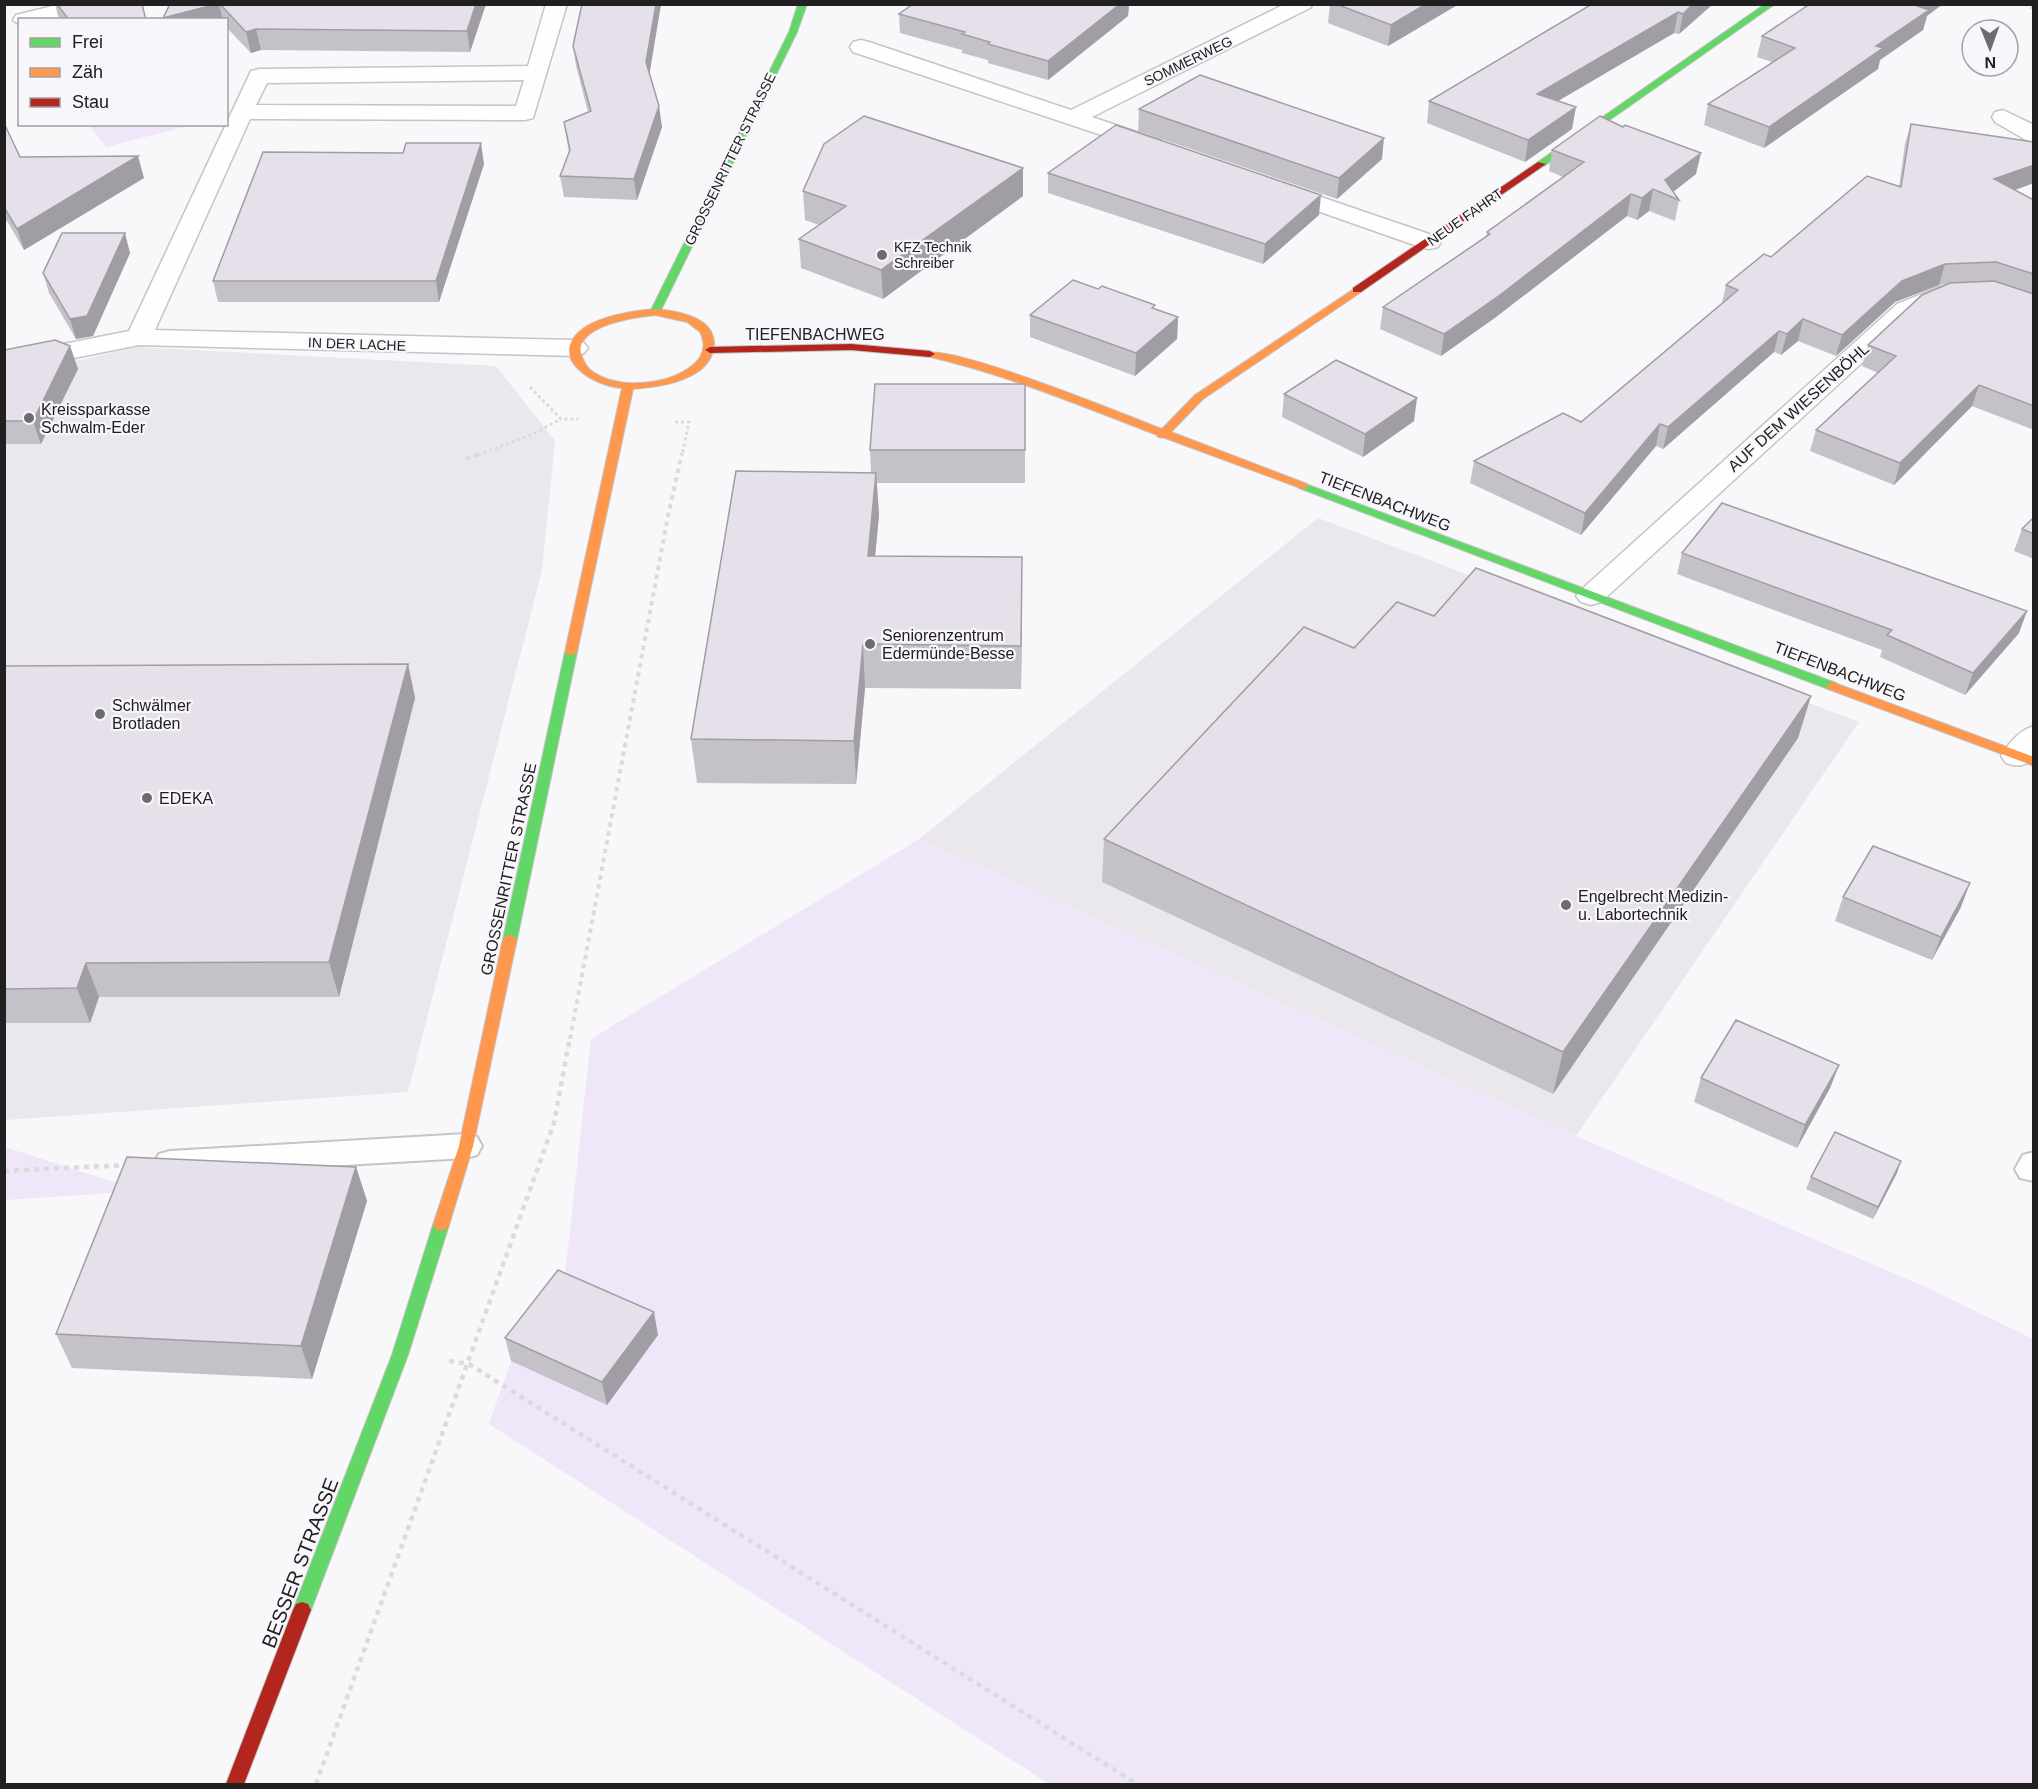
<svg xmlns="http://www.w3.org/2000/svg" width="2038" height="1789" viewBox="0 0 2038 1789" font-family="Helvetica,sans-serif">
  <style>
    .built { fill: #eae7ed }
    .green { fill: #f0e6fa }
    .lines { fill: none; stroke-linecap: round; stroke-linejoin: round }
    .lane-casing { stroke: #c5c4c6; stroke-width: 4 }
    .street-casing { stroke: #c5c4c6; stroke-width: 3 }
    .fast-casing { stroke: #c5c4c6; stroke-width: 2 }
    .slow-casing { stroke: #c5c4c6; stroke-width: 2 }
    .jam-casing { stroke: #c5c4c6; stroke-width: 2 }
    .path-far2 { stroke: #dcdbdc; stroke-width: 3; stroke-dasharray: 3 3; stroke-linecap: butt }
    .path-far1 { stroke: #dcdbdc; stroke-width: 4; stroke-dasharray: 4.5 4.5; stroke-linecap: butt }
    .path { stroke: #dcdbdc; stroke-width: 4.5; stroke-dasharray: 5 5; stroke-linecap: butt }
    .lane { fill: #fefefe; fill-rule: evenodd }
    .street { fill: #fefefe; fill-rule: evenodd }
    .fast { fill: #63d668; fill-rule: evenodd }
    .slow { fill: #ff974d; fill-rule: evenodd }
    .jam { fill: #b3261e; fill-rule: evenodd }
    .wall { fill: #c5c1c9 }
    .shaded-wall { fill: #a09da4 }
    .building { fill: #e5e0ea; stroke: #a09da4; stroke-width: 1.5 }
    .poi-dot { fill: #6c6b6d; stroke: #f8f6fa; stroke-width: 2 }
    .labels { text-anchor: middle; stroke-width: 4.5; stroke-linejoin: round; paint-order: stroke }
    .far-street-label { font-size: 14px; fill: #212021; stroke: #f8f6fa }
    .far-poi-label { font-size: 14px; fill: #212021; stroke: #f8f6fa; text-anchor: start }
    .street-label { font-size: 16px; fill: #212021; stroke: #f8f6fa }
    .poi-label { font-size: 16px; fill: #212021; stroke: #f8f6fa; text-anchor: start }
    .near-street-label { font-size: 20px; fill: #212021; stroke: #f8f6fa }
  </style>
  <rect width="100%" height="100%" fill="#f8f7f9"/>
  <path class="built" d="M 138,347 L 496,366 L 555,441 L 542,570 L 408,1092 L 5,1120 L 5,377 Z
    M 1318,518 L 1859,722 L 1576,1136 L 919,839 Z"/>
  <path class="green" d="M 89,125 L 192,125 L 106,147 Z
    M 919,839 L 1576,1136 L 1932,1290 L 2033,1339 L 2033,1784 L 1049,1784 L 489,1424 L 511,1361 L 607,1405 L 563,1293 L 591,1039 Z
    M 5,1147 L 141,1191 L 5,1200 Z"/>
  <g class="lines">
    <defs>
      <path id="lane" d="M 466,1134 L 477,1137 L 482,1146 L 477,1155 L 466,1158 L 170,1175 L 159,1172 L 154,1163 L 159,1154 L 170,1151 Z
        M 2034,1152 L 2034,1181 L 2020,1178 L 2015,1169 L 2023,1155 Z"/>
      <path id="street" d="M 61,4 L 99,4 L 96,8 L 52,20 L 20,20 L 20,25 L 13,20 L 16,15 Z
        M 546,4 L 567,4 L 533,118 L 525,120 L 250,119 L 155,330 L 575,340 L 584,343 L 588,348 L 584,353 L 575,356 L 139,345 L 4,372 L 4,356 L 129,331 L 251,71 L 259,69 L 528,66 ZM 524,80 L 516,106 L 256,105 L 267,83 Z
        M 1285,4 L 1313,4 L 1310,8 L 1092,117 L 1160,140 L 1164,145 L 1160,150 L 1152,152 L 853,52 L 850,47 L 853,42 L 861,40 L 869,42 L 1071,110 Z
        M 2003,110 L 2034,125 L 2034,142 L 2026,140 L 1995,122 L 1992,117 L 1995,112 Z
        M 1277,182 L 1438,237 L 1441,242 L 1438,247 L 1429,249 L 1420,247 L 1269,194 L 1265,189 L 1269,184 Z
        M 1990,285 L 2034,299 L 2034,315 L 1988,300 L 1943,302 L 1915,314 L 1601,602 L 1591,605 L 1581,602 L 1576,596 L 1581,590 L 1897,304 L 1939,287 Z
        M 2034,726 L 2034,757 C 2025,767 2018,767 2006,763 L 2001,756 C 2009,743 2019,730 2034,726 Z"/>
      <path id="fast" d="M 798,4 L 807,4 L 797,32 L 660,312 L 655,315 L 651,314 L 650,312 L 789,32 Z
        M 1765,4 L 1775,4 L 1544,166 L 1538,166 L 1538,162 Z
        M 1303,483 L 1836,683 L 1838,686 L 1832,690 L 1828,689 L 1299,488 L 1299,484 Z
        M 571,648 L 577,652 L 517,939 L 510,944 L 503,939 L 565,652 Z
        M 441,1219 L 446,1221 L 449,1225 L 408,1355 L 311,1610 L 308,1616 L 302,1618 L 296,1616 L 293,1610 L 392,1355 L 433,1225 L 436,1221 Z"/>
      <path id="slow" d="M 1357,287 L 1362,290 L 1361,292 L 1203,399 L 1171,432 L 1307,484 L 1307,488 L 1303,489 L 1165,438 L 1158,437 L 1157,435 C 1081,406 1006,374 926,356 L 925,354 C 942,340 1131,417 1162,429 L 1195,395 Z
        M 655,309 C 676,311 713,316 714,343 C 714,354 708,364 699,371 C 680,384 655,387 633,389 L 577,652 L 571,656 L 565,652 L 622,388 C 592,386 545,356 584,328 C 604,315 632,311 655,309 ZM 655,315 L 687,322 L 700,332 C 706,344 704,356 693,365 C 669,385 619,390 593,372 C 587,368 583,361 581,354 C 575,325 636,317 655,315 Z
        M 1832,682 L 2034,757 L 2034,766 L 1828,689 L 1826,686 Z
        M 510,934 L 517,939 L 473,1146 L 449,1225 L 446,1229 L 441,1231 L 436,1229 L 433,1225 L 459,1146 L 503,939 Z"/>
      <path id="jam" d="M 1538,162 L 1546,164 L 1361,292 L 1353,292 L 1353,288 Z
        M 851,344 L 930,351 L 935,354 L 930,357 L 851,350 L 710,353 L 705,350 L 710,347 Z
        M 302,1602 L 308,1604 L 311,1610 L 244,1784 L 226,1784 L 293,1610 L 296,1604 Z"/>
    </defs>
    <use href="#lane" class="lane-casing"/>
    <use href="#street" class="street-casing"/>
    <use href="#fast" class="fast-casing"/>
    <use href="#slow" class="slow-casing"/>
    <use href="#jam" class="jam-casing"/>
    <path class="path-far2" d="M 2025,4 L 2034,9
      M 530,387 L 561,419 L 578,419
      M 675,422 L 689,422 L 682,455
      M 478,455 L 533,434 L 561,419"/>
    <path class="path-far1" d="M 466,459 L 482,453
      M 570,1039 L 668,516 L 682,453"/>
    <path class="path" d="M 4,1171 L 127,1165
      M 449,1361 L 469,1364 L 1137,1784
      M 316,1784 L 554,1123 L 570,1037"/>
    <use href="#lane" class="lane"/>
    <use href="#street" class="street"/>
    <use href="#fast" class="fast"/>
    <use href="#slow" class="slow"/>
    <use href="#jam" class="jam"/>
  </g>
  <path class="wall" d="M 55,4 L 142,4 L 146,20 L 59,20 Z
    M 170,4 L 486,4 L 470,52 L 261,50 L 251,53 L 226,27 L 226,20 L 164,20 L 163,18 Z
    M 582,4 L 661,4 L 649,74 L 662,127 L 637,200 L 564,197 L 560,176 L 569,153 L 564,122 L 588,112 L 576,66 L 573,46 Z
    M 913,4 L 1129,4 L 1128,16 L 1048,80 L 988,63 L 988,60 L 962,53 L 962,50 L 900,33 L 899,14 Z
    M 1330,4 L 1459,4 L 1388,46 L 1328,23 Z
    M 1592,4 L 1713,4 L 1679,34 L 1674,33 L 1558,101 L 1572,129 L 1525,162 L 1427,123 L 1429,101 Z
    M 1927,16 L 1923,30 L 1880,60 L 1878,69 L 1764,148 L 1704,125 L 1708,104 L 1772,62 L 1757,57 L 1762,36 Z
    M 1139,109 L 1382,159 L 1337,199 L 1138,131 Z
    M 4,123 L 20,157 L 144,178 L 24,250 L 7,221 L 4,221 Z
    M 1911,124 L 2015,190 L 2034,200 L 2034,430 L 1972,406 L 1894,485 L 1810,451 L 1816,430 L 1878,373 L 1862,366 L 1868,345 L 1947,284 L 1939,285 L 1895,302 L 1836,356 L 1798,341 L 1781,355 L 1774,352 L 1663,449 L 1656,446 L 1581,535 L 1470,483 L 1474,461 L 1581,422 L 1722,303 L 1726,285 L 1771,257 L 1899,187 L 1905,144 Z
    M 1552,150 L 1696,174 L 1673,192 L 1679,200 L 1675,221 L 1649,211 L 1637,220 L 1627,216 L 1496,317 L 1441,356 L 1380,329 L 1383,307 L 1486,236 L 1487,232 L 1563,177 L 1549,171 Z
    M 484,164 L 439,302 L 218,302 L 213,281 Z
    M 1048,173 L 1319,215 L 1263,264 L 1048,193 Z
    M 803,191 L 1023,196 L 883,299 L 801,268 L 799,239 L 819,225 L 805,220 Z
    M 130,253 L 93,336 L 76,339 L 49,293 L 43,273 Z
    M 1155,309 L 1178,317 L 1177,339 L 1135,376 L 1030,337 L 1030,315 Z
    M 70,346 L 78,369 L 41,444 L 4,444 L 4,350 Z
    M 1025,384 L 1025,483 L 877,483 L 879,515 L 875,556 L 1022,600 L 1021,689 L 865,688 L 856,784 L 697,783 L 691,739 L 871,473 L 870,450 Z
    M 1284,394 L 1414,421 L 1363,457 L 1282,417 Z
    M 2034,517 L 2034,559 L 2014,551 L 2022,529 Z
    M 1682,553 L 2019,633 L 1965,695 L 1880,657 L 1882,650 L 1677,574 Z
    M 1434,616 L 1811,696 L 1798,738 L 1553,1094 L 1102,882 L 1104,839 L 1354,648 Z
    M 408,664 L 415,698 L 339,997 L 99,997 L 90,1023 L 4,1023 L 4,666 Z
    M 1843,897 L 1961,907 L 1932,960 L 1835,921 Z
    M 1839,1065 L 1830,1088 L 1797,1148 L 1694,1102 L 1701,1078 Z
    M 356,1167 L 367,1201 L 312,1379 L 72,1368 L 56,1334 Z
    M 1897,1173 L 1873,1219 L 1806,1189 L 1811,1177 Z
    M 658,1335 L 607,1405 L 511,1361 L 505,1338 Z"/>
  <path class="shaded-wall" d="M 217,4 L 219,4 L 223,20 L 164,20 L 163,18 Z
    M 476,4 L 486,4 L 470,52 L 467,31 Z
    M 656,4 L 661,4 L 648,83 L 646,62 Z
    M 1116,4 L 1129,4 L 1128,16 L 1048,80 L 1048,61 Z
    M 1426,4 L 1459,4 L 1388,46 L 1391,25 Z
    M 1693,4 L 1713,4 L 1679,34 L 1683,14 Z
    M 1919,4 L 1943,4 L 1927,16 L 1923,30 L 1880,60 L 1878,69 L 1764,148 L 1769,127 L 1876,46 Z
    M 1678,12 L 1674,33 L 1534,115 L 1537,94 Z
    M 256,29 L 261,50 L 251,53 L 246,32 Z
    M 659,106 L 662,127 L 637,200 L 634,179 Z
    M 1576,107 L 1572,129 L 1525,162 L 1528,140 Z
    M 1384,138 L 1382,159 L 1337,199 L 1339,178 Z
    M 481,143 L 484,164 L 439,302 L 436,281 Z
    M 1701,153 L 1696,174 L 1669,195 L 1665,180 Z
    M 138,156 L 144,178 L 24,250 L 17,229 Z
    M 2034,165 L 2034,183 L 1988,200 L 1994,179 Z
    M 1023,168 L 1023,196 L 883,299 L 881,270 Z
    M 1653,189 L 1649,211 L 1637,220 L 1642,198 Z
    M 1631,194 L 1627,216 L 1496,317 L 1441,356 L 1444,334 Z
    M 1321,195 L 1319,215 L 1263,264 L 1265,244 Z
    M 125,233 L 130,253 L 93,336 L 76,339 L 70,319 Z
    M 1945,264 L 1939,285 L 1895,302 L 1836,356 L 1842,335 L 1902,281 Z
    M 1178,317 L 1177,339 L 1135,376 L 1136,353 Z
    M 1803,319 L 1798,341 L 1781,355 L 1787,334 Z
    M 1779,331 L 1774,352 L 1663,449 L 1668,427 Z
    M 70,346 L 78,369 L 41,444 L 33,421 Z
    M 1979,385 L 1972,406 L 1894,485 L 1900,463 Z
    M 1417,398 L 1414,421 L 1363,457 L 1365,434 Z
    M 1660,424 L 1656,446 L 1581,535 L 1585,513 Z
    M 876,473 L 879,515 L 871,599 L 868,556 Z
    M 1022,557 L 1022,600 L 1021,689 L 1021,646 Z
    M 2027,611 L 2019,633 L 1965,695 L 1973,673 Z
    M 863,644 L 865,688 L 856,784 L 854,741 Z
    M 408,664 L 415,698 L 339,997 L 329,962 Z
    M 1811,696 L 1798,738 L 1553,1094 L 1563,1052 Z
    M 1970,883 L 1961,907 L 1932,960 L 1941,937 Z
    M 86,963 L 99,997 L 90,1023 L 77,988 Z
    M 1839,1065 L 1830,1088 L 1797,1148 L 1805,1125 Z
    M 1901,1161 L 1897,1173 L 1873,1219 L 1878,1207 Z
    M 356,1167 L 367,1201 L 312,1379 L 301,1346 Z
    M 654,1312 L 658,1335 L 607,1405 L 602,1382 Z"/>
  <path class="building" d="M 57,4 L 142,4 L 146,20 L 69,20 Z
    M 170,4 L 217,4 L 163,18 Z
    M 220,4 L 476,4 L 467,31 L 256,29 L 246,32 Z
    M 582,4 L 656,4 L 646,62 L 659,106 L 634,179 L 560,176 L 570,150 L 564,122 L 591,111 L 573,46 Z
    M 913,4 L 1120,4 L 1048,61 L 988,44 L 990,42 L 962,34 L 965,32 L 899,14 Z
    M 1336,4 L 1426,4 L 1391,25 Z
    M 1592,4 L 1693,4 L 1683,14 L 1678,12 L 1537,94 L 1576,107 L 1528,140 L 1429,101 Z
    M 1810,4 L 1919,4 L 1917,6 L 1929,10 L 1876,46 L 1883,48 L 1769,127 L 1708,104 L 1795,48 L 1762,36 Z
    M 1200,75 L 1384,138 L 1339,178 L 1139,109 Z
    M 864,116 L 1023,168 L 881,270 L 799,239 L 846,206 L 803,191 L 824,144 Z
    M 1600,116 L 1623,127 L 1625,125 L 1701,153 L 1665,180 L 1679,200 L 1653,189 L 1642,198 L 1631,194 L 1500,295 L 1444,334 L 1383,307 L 1490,234 L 1487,232 L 1584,162 L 1552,150 Z
    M 4,123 L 20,157 L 138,156 L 17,229 L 4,207 Z
    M 1911,124 L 2034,142 L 2034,165 L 1994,179 L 2034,200 L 2034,274 L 1996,262 L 1945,264 L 1902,281 L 1842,335 L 1803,319 L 1787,334 L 1779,331 L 1668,427 L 1660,424 L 1585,513 L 1474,461 L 1563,413 L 1581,422 L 1738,290 L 1726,285 L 1764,254 L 1771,257 L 1867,176 L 1901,187 Z
    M 1116,125 L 1321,195 L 1265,244 L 1048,173 Z
    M 406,143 L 481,143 L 436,281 L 213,281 L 263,152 L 403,153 Z
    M 62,233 L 125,233 L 87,316 L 70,319 L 43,273 Z
    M 1073,280 L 1098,289 L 1102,286 L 1155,305 L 1152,308 L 1178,317 L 1136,353 L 1030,315 Z
    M 1994,281 L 2034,294 L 2034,406 L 1979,385 L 1900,463 L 1816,430 L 1896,356 L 1868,345 L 1922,295 L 1950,283 Z
    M 55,340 L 70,346 L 33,421 L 4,421 L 4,350 Z
    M 1336,360 L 1417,398 L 1365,434 L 1284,394 Z
    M 875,384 L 1025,384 L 1025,450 L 870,450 Z
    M 736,471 L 876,473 L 868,556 L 1022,557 L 1021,646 L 863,644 L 854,741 L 691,739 Z
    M 1722,503 L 2027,611 L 1973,673 L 1887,635 L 1892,630 L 1682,553 Z
    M 2034,517 L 2034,534 L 2022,529 Z
    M 1476,568 L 1811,696 L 1563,1052 L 1104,839 L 1304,627 L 1354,648 L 1397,602 L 1434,616 Z
    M 408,664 L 329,962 L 86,963 L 77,988 L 4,989 L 4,666 Z
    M 1873,846 L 1970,883 L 1941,937 L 1843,897 Z
    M 1736,1020 L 1839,1065 L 1805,1125 L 1701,1078 Z
    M 1835,1132 L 1901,1161 L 1878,1207 L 1811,1177 Z
    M 127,1157 L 356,1167 L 301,1346 L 56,1334 Z
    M 558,1270 L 654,1312 L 602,1382 L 505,1338 Z"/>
  <g class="poi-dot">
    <circle cx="882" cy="255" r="6"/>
    <circle cx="29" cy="418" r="6"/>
    <circle cx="870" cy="644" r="6"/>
    <circle cx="100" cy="714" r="6"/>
    <circle cx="147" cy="798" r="6"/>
    <circle cx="1566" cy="905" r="6"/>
  </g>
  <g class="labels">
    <g class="far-street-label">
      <text transform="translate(1188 61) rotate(-26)" y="5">SOMMERWEG</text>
      <text transform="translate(730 159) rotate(-64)" y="5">GROSSENRITTER STRASSE</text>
      <text transform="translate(1465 217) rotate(-35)" y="5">NEUE FAHRT</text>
      <text transform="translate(357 344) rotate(2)" y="5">IN DER LACHE</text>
    </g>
    <g class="far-poi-label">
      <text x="894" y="252">KFZ Technik<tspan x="894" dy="16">Schreiber</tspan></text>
    </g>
    <g class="street-label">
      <text x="815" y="340">TIEFENBACHWEG</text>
      <text transform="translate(1798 407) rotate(-42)" y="6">AUF DEM WIESENBÖHL</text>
      <text transform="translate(1385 501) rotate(21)" y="6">TIEFENBACHWEG</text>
      <text transform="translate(1840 671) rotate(21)" y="6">TIEFENBACHWEG</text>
      <text transform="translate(508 869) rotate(-78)" y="6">GROSSENRITTER STRASSE</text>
    </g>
    <g class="poi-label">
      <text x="41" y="415">Kreissparkasse<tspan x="41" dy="18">Schwalm-Eder</tspan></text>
      <text x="882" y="641">Seniorenzentrum<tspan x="882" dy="18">Edermünde-Besse</tspan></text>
      <text x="112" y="711">Schwälmer<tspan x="112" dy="18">Brotladen</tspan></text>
      <text x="159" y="804">EDEKA</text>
      <text x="1578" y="902">Engelbrecht Medizin-<tspan x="1578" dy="18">u. Labortechnik</tspan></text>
    </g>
    <g class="near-street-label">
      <text transform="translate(300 1563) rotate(-69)" y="7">BESSER STRASSE</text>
    </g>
  </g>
  <rect width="2038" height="1789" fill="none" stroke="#212021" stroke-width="12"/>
  <rect x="18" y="18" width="210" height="108" fill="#f8f6fa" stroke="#a2a0a3" stroke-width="1.5"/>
  <rect x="30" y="38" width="30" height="9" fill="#63d668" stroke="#a2a0a3" stroke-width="1.5"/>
  <text x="72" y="48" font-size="18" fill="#212021">Frei</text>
  <rect x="30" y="68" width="30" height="9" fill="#ff974d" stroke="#a2a0a3" stroke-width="1.5"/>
  <text x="72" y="78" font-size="18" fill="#212021">Zäh</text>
  <rect x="30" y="98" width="30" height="9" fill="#b3261e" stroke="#a2a0a3" stroke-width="1.5"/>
  <text x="72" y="108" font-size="18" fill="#212021">Stau</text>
  <g transform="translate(1990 48) rotate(179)"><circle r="28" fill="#f8f6fa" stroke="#a2a0a3" stroke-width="1.5"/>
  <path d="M0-4.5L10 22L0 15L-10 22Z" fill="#6c6b6d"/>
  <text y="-9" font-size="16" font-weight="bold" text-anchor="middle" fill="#212021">N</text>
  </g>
</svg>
